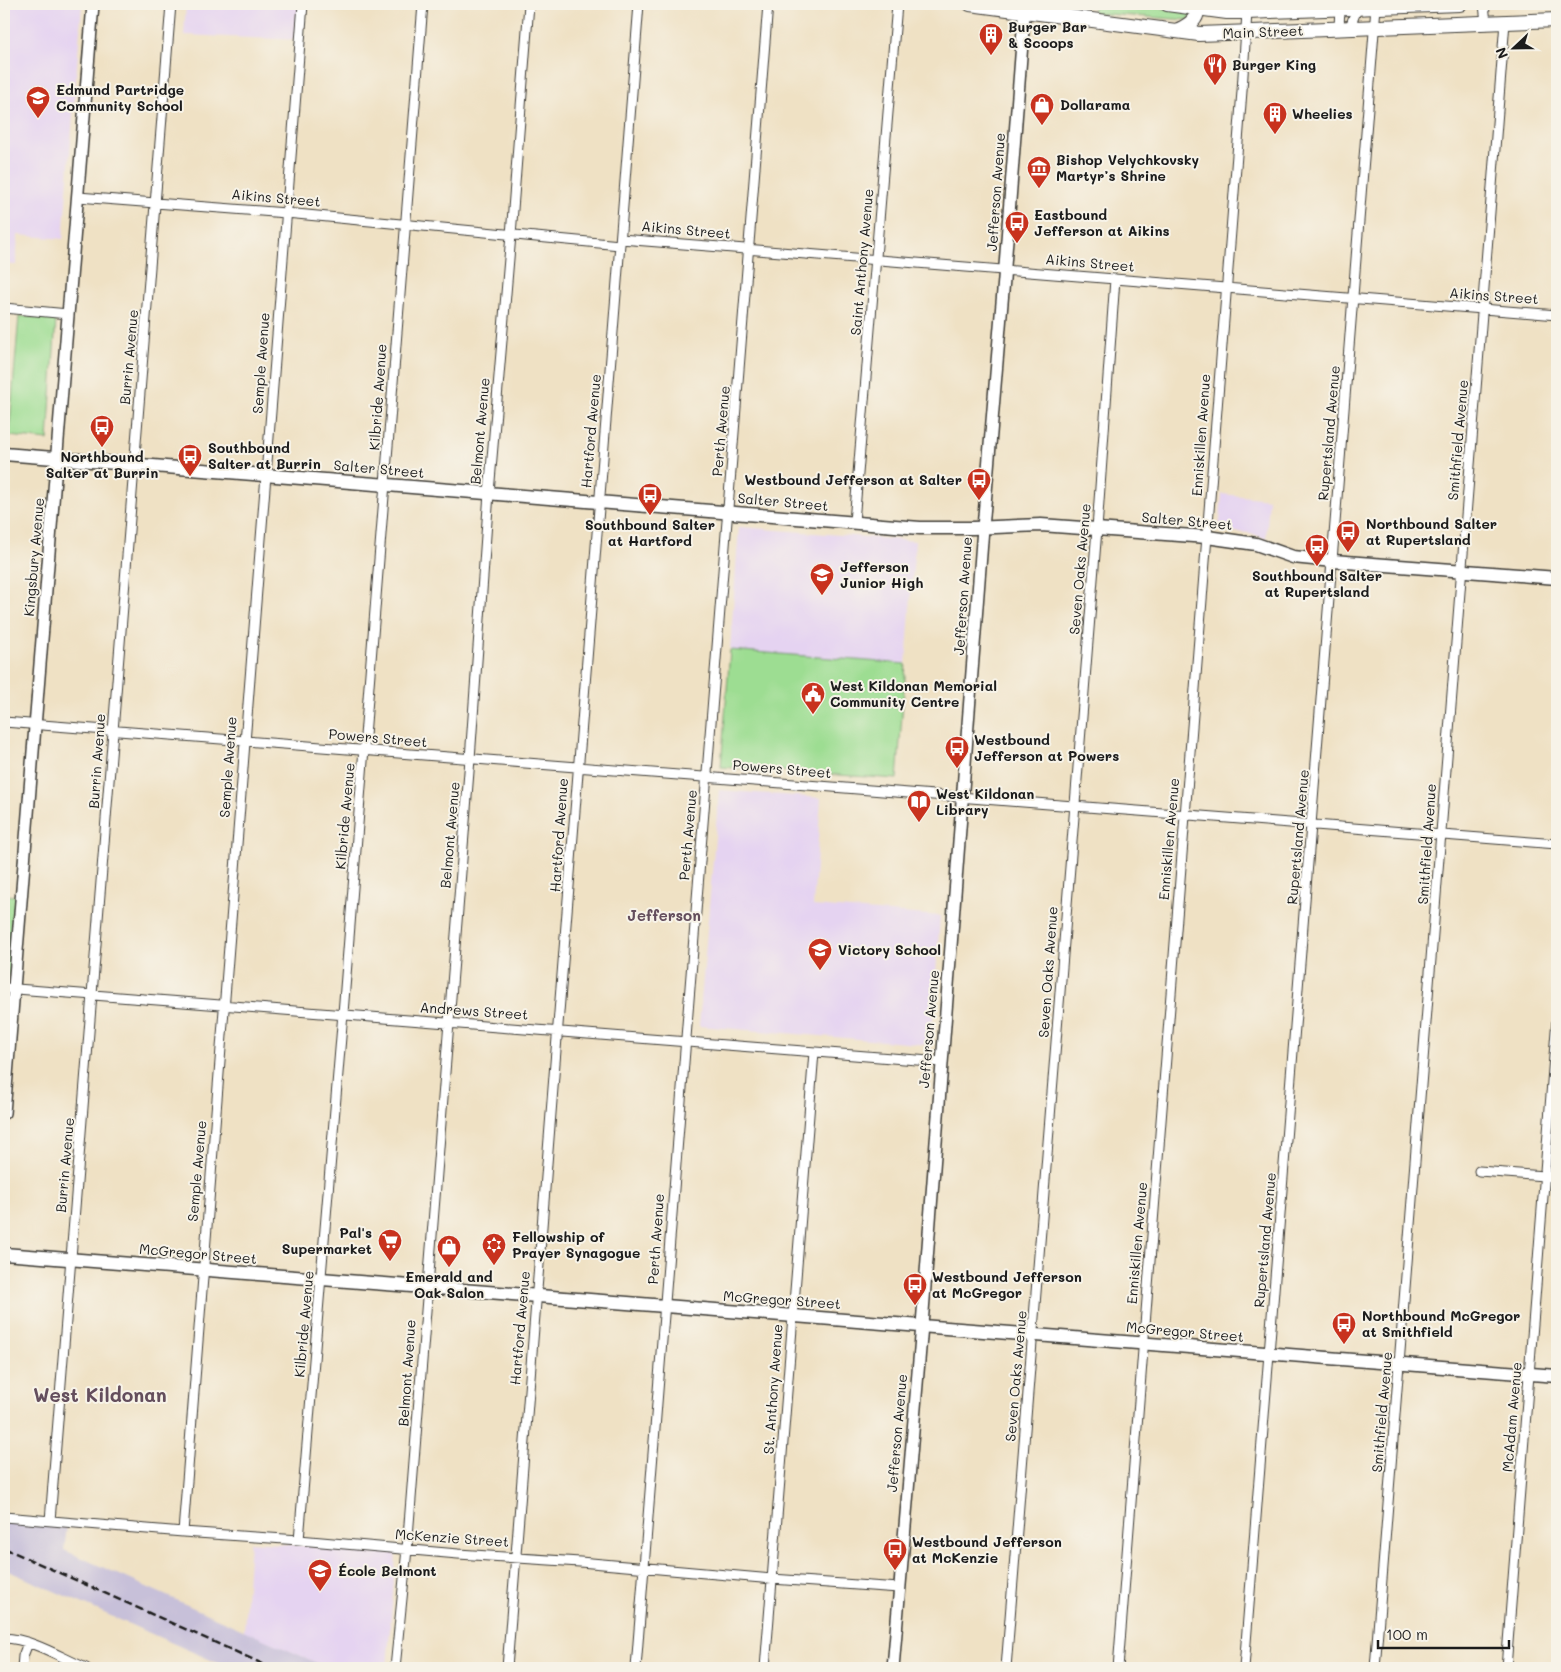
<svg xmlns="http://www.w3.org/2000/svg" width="1561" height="1672" viewBox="0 0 1561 1672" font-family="Mali,sans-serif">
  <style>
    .built { fill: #e5d3f1 }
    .industrial { fill: #c7c0d9 }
    .green { fill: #9ddd92; stroke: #5c7c57 }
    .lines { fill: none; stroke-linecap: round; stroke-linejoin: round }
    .minor-casing { stroke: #3c3a35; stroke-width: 11 }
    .tertiary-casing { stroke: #3c3a35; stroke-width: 14 }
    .secondary-casing { stroke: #3c3a35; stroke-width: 15 }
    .primary-casing { stroke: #3c3a35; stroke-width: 16 }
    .minor { stroke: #fff; stroke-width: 9 }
    .tertiary { stroke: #fff; stroke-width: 11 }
    .secondary { stroke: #fff; stroke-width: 12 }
    .primary { stroke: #fff; stroke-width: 14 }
    .rail { stroke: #1c1c1c; stroke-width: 2.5; stroke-dasharray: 8 4; stroke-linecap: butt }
    .labels { text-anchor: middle; stroke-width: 4; stroke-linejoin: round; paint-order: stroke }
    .poi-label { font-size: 14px; font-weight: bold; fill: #1c1c1c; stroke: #f7f3e8; text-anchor: start }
    .street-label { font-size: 14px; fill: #1c1c1c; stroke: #f7f3e8 }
    .neighbourhood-label { font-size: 15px; font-weight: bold; fill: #644e5d; stroke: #f7f3e8 }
    .district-label { font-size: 19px; font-weight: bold; fill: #644e5d; stroke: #f7f3e8 }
  </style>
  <rect width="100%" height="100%" fill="#f7f3e8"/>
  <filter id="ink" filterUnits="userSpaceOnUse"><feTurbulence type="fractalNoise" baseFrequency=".02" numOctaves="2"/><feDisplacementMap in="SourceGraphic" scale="10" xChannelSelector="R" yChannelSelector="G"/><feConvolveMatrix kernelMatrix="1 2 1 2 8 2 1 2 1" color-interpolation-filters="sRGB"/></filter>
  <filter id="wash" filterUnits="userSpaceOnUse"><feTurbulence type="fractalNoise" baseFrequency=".0096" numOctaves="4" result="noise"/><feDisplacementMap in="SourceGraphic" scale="20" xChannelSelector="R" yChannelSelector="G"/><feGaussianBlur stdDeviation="1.12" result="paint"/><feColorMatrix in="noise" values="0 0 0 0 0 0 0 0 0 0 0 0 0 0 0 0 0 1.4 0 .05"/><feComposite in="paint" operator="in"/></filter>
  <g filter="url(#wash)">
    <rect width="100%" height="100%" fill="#efe1c4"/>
    <path class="built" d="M 4,4 L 82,4 L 63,239 L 18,235 L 16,265 L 4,264 Z
      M 186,4 L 303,4 L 301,40 L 184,35 Z
      M 1222,494 L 1269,499 L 1266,539 L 1251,533 L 1219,531 Z
      M 739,527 L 915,541 L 906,664 L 730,650 Z
      M 719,790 L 821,798 L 813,906 L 940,916 L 931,1045 L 699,1026 Z
      M 250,1542 L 396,1552 L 387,1668 L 328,1668 L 244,1631 Z"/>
    <path class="industrial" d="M 4,1522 L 67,1527 L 64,1550 L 328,1668 L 229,1668 L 4,1569 Z"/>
    <path class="green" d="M 1037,4 L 1084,4 L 1074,9 Z
      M 1094,4 L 1138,5 L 1193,13 L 1188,20 L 1093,13 Z
      M 19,316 L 56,319 L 48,440 L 9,436 Z
      M 730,650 L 906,664 L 897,779 L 721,767 Z
      M 4,895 L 17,896 L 10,975 L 4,975 Z"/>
  </g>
  <g filter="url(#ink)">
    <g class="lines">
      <defs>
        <path id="minor" d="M 1484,4 L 1486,23
          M 1349,29 L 1359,4
          M 1339,30 L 1340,4
          M 78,197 L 286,213 L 620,245
          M 621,239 L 1557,315
          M 4,308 L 68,314
          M 854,522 L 897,4
          M 4,722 L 1557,844
          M 4,988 L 942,1062
          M 1479,1171 L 1557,1177
          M 4,1517 L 183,1532 L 299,1540 L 458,1554 L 580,1562 L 772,1579 L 899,1588
          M 50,1521 L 171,4
          M 183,1532 L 303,4
          M 299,1540 L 344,1001 L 423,4
          M 4,1638 C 32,1639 60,1657 86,1668
          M 22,1668 L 23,1656 L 28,1643
          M 395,1668 L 407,1549 L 470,759 L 489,493 L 511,235 L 529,4
          M 507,1668 L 639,4
          M 636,1668 L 768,4
          M 765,1668 L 814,1052
          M 1006,1668 L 1097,529 L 1115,279
          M 1118,1668 L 1242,91 L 1247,12
          M 1244,1668 L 1376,7
          M 1375,1668 L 1505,22
          M 1506,1668 L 1557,1018"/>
        <path id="tertiary" d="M 4,1113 L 93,4
          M 893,1668 L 922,1325 L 983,528 L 1004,279 L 1025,4"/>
        <path id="secondary" d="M 4,454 L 920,528 L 973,528 L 1041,525 L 1207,537 L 1256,544 L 1293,557 L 1333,561 L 1557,578
          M 4,1254 L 1557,1376"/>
        <path id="primary" d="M 970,4 L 1199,34 L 1557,20
          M 1167,4 L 1227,12 L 1247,12 L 1460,4
          M 1176,31 C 1186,27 1200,20 1196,7"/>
      </defs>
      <use href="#minor" class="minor-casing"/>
      <use href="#tertiary" class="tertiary-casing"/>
      <use href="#secondary" class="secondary-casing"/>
      <use href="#primary" class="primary-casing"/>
      <use href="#minor" class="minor"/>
      <use href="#tertiary" class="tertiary"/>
      <use href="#secondary" class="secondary"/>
      <use href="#primary" class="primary"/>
      <path class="rail" d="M 4,1548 L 272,1668"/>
    </g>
  </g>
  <defs>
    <symbol id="building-pin" viewBox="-11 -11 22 30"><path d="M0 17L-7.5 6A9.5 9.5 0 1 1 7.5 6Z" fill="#c8321e" stroke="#f7f3e8"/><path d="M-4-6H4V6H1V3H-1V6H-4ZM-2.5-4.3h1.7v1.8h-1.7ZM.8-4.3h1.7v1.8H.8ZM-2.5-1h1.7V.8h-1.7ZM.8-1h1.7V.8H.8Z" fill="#fff"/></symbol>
    <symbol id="restaurant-pin" viewBox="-11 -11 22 30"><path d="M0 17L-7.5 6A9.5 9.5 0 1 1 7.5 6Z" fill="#c8321e" stroke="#f7f3e8"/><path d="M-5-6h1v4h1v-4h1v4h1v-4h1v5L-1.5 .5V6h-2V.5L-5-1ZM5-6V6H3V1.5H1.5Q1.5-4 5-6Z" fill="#fff"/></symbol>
    <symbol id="school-pin" viewBox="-11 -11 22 30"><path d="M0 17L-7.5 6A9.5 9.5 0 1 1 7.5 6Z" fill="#c8321e" stroke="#f7f3e8"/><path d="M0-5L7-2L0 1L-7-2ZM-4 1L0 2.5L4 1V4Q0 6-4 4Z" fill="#fff"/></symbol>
    <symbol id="shop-pin" viewBox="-11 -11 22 30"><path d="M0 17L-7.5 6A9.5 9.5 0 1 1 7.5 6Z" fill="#c8321e" stroke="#f7f3e8"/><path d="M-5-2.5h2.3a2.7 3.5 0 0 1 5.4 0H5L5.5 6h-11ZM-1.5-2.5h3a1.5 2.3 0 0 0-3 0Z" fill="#fff"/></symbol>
    <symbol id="museum-pin" viewBox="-11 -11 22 30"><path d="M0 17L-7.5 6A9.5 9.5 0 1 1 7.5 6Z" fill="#c8321e" stroke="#f7f3e8"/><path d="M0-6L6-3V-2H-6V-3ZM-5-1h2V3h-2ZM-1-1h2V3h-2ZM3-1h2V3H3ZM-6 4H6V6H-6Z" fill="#fff"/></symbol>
    <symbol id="bus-pin" viewBox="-11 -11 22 30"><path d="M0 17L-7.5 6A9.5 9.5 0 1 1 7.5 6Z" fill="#c8321e" stroke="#f7f3e8"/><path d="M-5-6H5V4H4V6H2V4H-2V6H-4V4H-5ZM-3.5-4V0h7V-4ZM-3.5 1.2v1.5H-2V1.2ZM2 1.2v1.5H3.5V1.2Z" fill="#fff"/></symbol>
    <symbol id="civic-pin" viewBox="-11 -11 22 30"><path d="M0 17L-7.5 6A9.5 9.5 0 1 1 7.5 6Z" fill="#c8321e" stroke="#f7f3e8"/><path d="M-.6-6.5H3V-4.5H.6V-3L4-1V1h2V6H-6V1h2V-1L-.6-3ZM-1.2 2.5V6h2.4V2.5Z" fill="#fff"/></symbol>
    <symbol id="library-pin" viewBox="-11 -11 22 30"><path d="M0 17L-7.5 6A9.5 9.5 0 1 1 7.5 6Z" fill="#c8321e" stroke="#f7f3e8"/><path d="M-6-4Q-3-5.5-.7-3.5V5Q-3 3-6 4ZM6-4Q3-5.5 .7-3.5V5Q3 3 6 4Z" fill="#fff"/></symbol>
    <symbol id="supermarket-pin" viewBox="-11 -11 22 30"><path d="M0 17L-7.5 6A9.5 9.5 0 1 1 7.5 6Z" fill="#c8321e" stroke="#f7f3e8"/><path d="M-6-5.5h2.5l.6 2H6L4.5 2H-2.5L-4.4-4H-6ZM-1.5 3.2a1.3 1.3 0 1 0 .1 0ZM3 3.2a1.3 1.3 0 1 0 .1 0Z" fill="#fff"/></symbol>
    <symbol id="synagogue-pin" viewBox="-11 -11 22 30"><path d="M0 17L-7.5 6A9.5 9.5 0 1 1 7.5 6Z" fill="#c8321e" stroke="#f7f3e8"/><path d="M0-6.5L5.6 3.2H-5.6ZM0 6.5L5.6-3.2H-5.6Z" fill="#fff"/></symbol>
  </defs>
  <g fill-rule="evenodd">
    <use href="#building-pin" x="977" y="21" width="28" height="38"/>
    <use href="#restaurant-pin" x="1201" y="51" width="28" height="38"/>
    <use href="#school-pin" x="24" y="84" width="28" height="38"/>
    <use href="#shop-pin" x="1028" y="91" width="28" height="38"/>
    <use href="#building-pin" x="1261" y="100" width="28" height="38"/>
    <use href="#museum-pin" x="1025" y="154" width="28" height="38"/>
    <use href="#bus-pin" x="1003" y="209" width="28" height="38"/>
    <use href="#bus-pin" x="88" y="413" width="28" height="38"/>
    <use href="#bus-pin" x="176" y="442" width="28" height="38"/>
    <use href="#bus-pin" x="965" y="466" width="28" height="38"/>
    <use href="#bus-pin" x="636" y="481" width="28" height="38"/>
    <use href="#bus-pin" x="1334" y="518" width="28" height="38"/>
    <use href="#bus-pin" x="1303" y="532" width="28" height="38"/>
    <use href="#school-pin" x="808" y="561" width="28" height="38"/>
    <use href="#civic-pin" x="799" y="680" width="28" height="38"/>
    <use href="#bus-pin" x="943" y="734" width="28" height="38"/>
    <use href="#library-pin" x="905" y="788" width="28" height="38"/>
    <use href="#school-pin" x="806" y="936" width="28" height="38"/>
    <use href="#supermarket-pin" x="376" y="1227" width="28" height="38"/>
    <use href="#synagogue-pin" x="480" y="1231" width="28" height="38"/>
    <use href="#shop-pin" x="435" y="1233" width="28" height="38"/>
    <use href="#bus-pin" x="901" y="1271" width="28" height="38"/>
    <use href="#bus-pin" x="1330" y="1310" width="28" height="38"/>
    <use href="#bus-pin" x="881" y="1536" width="28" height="38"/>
    <use href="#school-pin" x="306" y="1557" width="28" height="38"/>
  </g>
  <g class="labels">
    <g class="poi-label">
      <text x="1008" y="32">Burger Bar<tspan x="1008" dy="16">&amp; Scoops</tspan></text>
      <text x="1232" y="70">Burger King</text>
      <text x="56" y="95">Edmund Partridge<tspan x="56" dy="16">Community School</tspan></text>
      <text x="1060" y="110">Dollarama</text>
      <text x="1292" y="119">Wheelies</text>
      <text x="1056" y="165">Bishop Velychkovsky<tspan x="1056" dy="16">Martyr’s Shrine</tspan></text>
      <text x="1034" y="220">Eastbound<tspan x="1034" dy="16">Jefferson at Aikins</tspan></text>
      <text x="208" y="453">Southbound<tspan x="208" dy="16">Salter at Burrin</tspan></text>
      <text x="102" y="462" text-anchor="middle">Northbound<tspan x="102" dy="16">Salter at Burrin</tspan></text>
      <text x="962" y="485" text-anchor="end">Westbound Jefferson at Salter</text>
      <text x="1366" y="529">Northbound Salter<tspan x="1366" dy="16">at Rupertsland</tspan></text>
      <text x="650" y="530" text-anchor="middle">Southbound Salter<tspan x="650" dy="16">at Hartford</tspan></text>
      <text x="840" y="572">Jefferson<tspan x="840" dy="16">Junior High</tspan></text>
      <text x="1317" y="581" text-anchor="middle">Southbound Salter<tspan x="1317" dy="16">at Rupertsland</tspan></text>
      <text x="830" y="691">West Kildonan Memorial<tspan x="830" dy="16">Community Centre</tspan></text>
      <text x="974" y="745">Westbound<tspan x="974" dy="16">Jefferson at Powers</tspan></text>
      <text x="936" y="799">West Kildonan<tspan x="936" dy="16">Library</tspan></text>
      <text x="838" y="955">Victory School</text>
      <text x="372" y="1238" text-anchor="end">Pal's<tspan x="372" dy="16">Supermarket</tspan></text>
      <text x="512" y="1242">Fellowship of<tspan x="512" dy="16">Prayer Synagogue</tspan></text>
      <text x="449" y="1282" text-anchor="middle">Emerald and<tspan x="449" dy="16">Oak Salon</tspan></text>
      <text x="932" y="1282">Westbound Jefferson<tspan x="932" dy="16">at McGregor</tspan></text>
      <text x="1362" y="1321">Northbound McGregor<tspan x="1362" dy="16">at Smithfield</tspan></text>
      <text x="912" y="1547">Westbound Jefferson<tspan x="912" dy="16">at McKenzie</tspan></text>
      <text x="338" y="1576">École Belmont</text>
    </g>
    <g class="street-label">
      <text transform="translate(1263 32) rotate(-2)" y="5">Main Street</text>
      <text transform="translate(996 192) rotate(-86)" y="5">Jefferson Avenue</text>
      <text transform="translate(276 198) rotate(5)" y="5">Aikins Street</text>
      <text transform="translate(686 230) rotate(5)" y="5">Aikins Street</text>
      <text transform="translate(862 262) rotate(-85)" y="5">Saint Anthony Avenue</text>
      <text transform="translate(1090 263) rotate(5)" y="5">Aikins Street</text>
      <text transform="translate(1494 296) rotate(4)" y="5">Aikins Street</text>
      <text transform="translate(129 357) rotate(-85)" y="5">Burrin Avenue</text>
      <text transform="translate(261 363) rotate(-86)" y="5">Semple Avenue</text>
      <text transform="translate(378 397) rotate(-86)" y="5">Kilbride Avenue</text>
      <text transform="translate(480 431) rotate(-85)" y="5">Belmont Avenue</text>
      <text transform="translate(591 431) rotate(-85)" y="5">Hartford Avenue</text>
      <text transform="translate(721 431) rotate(-85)" y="5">Perth Avenue</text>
      <text transform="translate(1329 433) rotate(-85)" y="5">Rupertsland Avenue</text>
      <text transform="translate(1201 435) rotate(-86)" y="5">Enniskillen Avenue</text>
      <text transform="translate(1458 440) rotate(-85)" y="5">Smithfield Avenue</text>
      <text transform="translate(379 469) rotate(5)" y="5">Salter Street</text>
      <text transform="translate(783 502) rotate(5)" y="5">Salter Street</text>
      <text transform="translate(1187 521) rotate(5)" y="5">Salter Street</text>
      <text transform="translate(34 557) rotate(-85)" y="5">Kingsbury Avenue</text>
      <text transform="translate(1080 569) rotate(-85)" y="5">Seven Oaks Avenue</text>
      <text transform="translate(963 596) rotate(-86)" y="5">Jefferson Avenue</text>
      <text transform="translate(378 738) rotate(5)" y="5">Powers Street</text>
      <text transform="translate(97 761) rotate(-86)" y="5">Burrin Avenue</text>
      <text transform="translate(228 767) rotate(-86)" y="5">Semple Avenue</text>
      <text transform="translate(782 769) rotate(5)" y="5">Powers Street</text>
      <text transform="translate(345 816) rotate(-85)" y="5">Kilbride Avenue</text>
      <text transform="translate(450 835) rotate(-85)" y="5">Belmont Avenue</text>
      <text transform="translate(559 835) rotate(-86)" y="5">Hartford Avenue</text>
      <text transform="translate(688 835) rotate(-85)" y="5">Perth Avenue</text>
      <text transform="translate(1298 837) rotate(-85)" y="5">Rupertsland Avenue</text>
      <text transform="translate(1169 839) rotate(-85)" y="5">Enniskillen Avenue</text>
      <text transform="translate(1427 844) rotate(-86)" y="5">Smithfield Avenue</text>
      <text transform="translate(1048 972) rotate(-86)" y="5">Seven Oaks Avenue</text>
      <text transform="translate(474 1011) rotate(4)" y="5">Andrews Street</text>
      <text transform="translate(929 1029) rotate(-85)" y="5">Jefferson Avenue</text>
      <text transform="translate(65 1165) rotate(-85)" y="5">Burrin Avenue</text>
      <text transform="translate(197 1171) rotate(-85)" y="5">Semple Avenue</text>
      <text transform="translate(656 1239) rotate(-86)" y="5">Perth Avenue</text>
      <text transform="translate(1265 1240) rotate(-85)" y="5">Rupertsland Avenue</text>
      <text transform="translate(1137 1243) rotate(-85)" y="5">Enniskillen Avenue</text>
      <text transform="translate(198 1254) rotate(5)" y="5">McGregor Street</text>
      <text transform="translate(782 1300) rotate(4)" y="5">McGregor Street</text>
      <text transform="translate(304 1324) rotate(-85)" y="5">Kilbride Avenue</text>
      <text transform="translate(520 1328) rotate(-85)" y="5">Hartford Avenue</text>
      <text transform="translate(1185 1332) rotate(5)" y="5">McGregor Street</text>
      <text transform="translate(407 1373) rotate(-86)" y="5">Belmont Avenue</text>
      <text transform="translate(1016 1376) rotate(-85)" y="5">Seven Oaks Avenue</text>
      <text transform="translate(773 1389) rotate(-86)" y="5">St. Anthony Avenue</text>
      <text transform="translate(1382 1412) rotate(-85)" y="5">Smithfield Avenue</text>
      <text transform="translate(1512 1417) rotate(-85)" y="5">McAdam Avenue</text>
      <text transform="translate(897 1433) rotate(-85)" y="5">Jefferson Avenue</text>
      <text transform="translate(452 1538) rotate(4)" y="5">McKenzie Street</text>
    </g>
    <g class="neighbourhood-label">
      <text x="664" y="921">Jefferson</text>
    </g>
    <g class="district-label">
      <text x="100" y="1402">West Kildonan</text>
    </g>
  </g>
  <rect width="1561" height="1672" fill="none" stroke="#f7f3e8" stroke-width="20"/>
  <g transform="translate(1514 48) rotate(248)" stroke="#f7f3e8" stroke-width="4" paint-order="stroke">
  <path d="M0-4L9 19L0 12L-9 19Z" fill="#1c1c1c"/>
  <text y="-8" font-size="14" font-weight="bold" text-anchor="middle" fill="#1c1c1c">N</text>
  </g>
  <path d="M1378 1640v8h131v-8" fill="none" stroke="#1c1c1c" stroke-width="2.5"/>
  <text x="1386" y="1640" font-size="15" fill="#1c1c1c" stroke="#f7f3e8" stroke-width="4" paint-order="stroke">100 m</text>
</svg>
